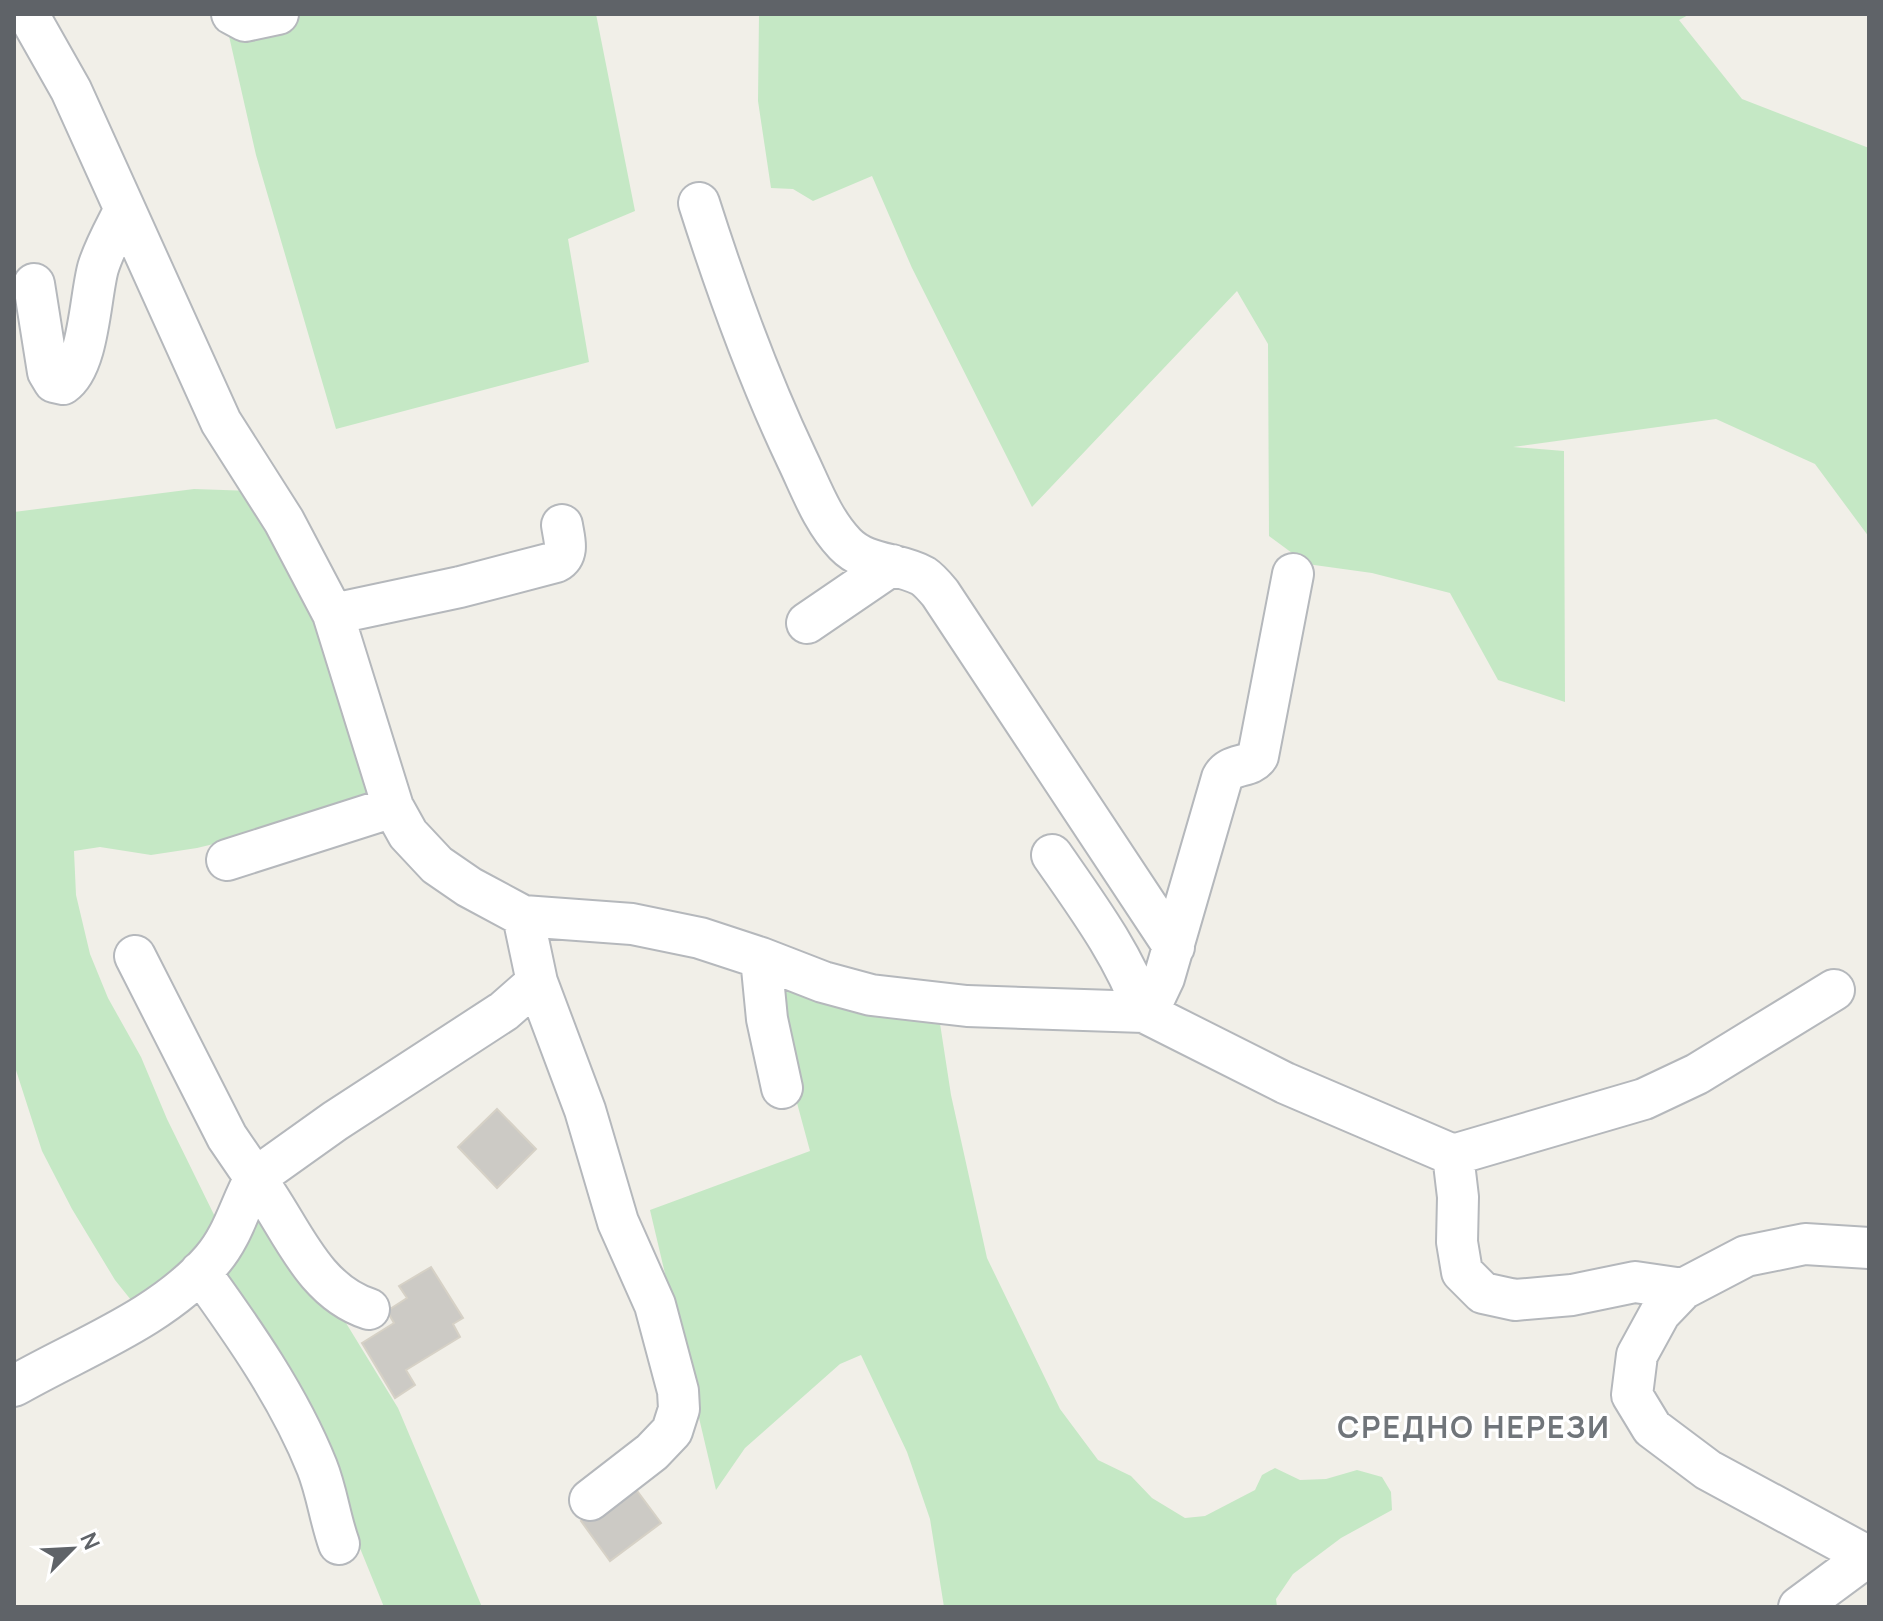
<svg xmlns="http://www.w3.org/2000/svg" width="1883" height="1621" viewBox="0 0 1883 1621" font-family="Manrope,sans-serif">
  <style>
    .green { fill: #c5e8c5 }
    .building { fill: #cccac5; stroke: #d6d1c6; stroke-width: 2 }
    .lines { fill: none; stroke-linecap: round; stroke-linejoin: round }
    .minor-casing { stroke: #b5b8bc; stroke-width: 44 }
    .minor { stroke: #fff; stroke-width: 40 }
    .labels { text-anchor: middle; stroke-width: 6; stroke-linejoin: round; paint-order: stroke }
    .district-label { font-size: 30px; font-weight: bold; letter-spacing: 2px; fill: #70757a; stroke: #fff }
  </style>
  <rect width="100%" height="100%" fill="#f1efe8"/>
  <path class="green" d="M 224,14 L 596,14 L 635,211 L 568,239 L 589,362 L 336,429 L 256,155 Z
    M 759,14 L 1690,14 L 1679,20 L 1742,99 L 1869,148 L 1869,537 L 1815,464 L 1716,419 L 1513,447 L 1564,451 L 1565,702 L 1498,680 L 1450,593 L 1372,573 L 1307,564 L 1269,536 L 1268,344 L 1237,291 L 1032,507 L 912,268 L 872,176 L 813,201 L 793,189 L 771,188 L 758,101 Z
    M 194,489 L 252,491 L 303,581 L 375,805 L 197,848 L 151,855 L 100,847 L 74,851 L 76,895 L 90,954 L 108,998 L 141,1057 L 167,1119 L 221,1229 L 186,1272 L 131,1300 L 115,1280 L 72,1209 L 42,1151 L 14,1064 L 14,512 Z
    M 773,976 L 939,1017 L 951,1095 L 987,1258 L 1060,1409 L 1098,1460 L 1131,1476 L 1152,1498 L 1185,1518 L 1205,1516 L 1255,1490 L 1262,1475 L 1275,1468 L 1300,1480 L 1326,1479 L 1357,1470 L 1382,1477 L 1391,1492 L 1392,1510 L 1341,1538 L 1293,1574 L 1276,1599 L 1277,1607 L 944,1607 L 930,1519 L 907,1452 L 861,1355 L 840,1364 L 745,1448 L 716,1490 L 650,1210 L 810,1151 L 787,1066 Z
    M 257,1198 L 335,1305 L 398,1408 L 482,1607 L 384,1607 L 353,1531 L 223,1287 L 225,1265 Z"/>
  <path class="building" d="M 497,1109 L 536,1149 L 497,1188 L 458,1147 Z
    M 431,1267 L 463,1318 L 453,1324 L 460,1337 L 406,1370 L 415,1385 L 395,1398 L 362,1343 L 394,1323 L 387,1311 L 407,1298 L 399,1286 Z
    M 632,1484 L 661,1523 L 610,1561 L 581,1521 Z"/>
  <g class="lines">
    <defs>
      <path id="minor" d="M 28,14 L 71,90 L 221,422 L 284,521 L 333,614 L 393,807 L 408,834 L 437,865 L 469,887 L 523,916 L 632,924 L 700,938 L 761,958 L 823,982 L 871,995 L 967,1006 L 1144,1012 L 1285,1083 L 1453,1155 L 1644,1099 L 1697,1074 L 1834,990
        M 232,14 L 245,21 L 278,14
        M 699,203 C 727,291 757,375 797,459 C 811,488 822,520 845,544 C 866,566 897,562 923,576 C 929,580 935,587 940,593 L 1174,947
        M 34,284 L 48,372 L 54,382 L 63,384 C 89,366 90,297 98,268 C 104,248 115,229 124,211
        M 333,614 L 460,587 L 556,562 C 570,554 564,539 562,525
        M 807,623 L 892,565
        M 1052,855 C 1086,904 1124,955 1144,1012
        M 227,860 L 393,807
        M 523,916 L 537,982 L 585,1110 L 618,1222 L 655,1305 L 678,1391 L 679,1409 L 672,1431 L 652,1452 L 590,1500
        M 135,956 L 227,1137 L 255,1178 L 335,1121 L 504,1011 L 537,982
        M 761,958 L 767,1019 L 782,1088
        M 1144,1012 L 1155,997 L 1164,978 L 1222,778 C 1230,762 1250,769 1258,756 L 1293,574
        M 1453,1155 L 1458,1197 L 1457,1242 L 1462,1272 L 1483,1293 L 1515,1300 L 1572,1295 L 1635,1282 L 1683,1289
        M 1869,1248 L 1805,1244 L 1746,1256 L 1683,1289 L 1660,1313 L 1637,1355 L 1632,1395 L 1652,1428 L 1708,1470 L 1869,1557
        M 200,1272 C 244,1333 289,1397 317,1467 C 327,1492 330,1519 339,1544
        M 14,1386 C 80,1348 161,1319 212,1260 C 233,1236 240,1205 255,1178 C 290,1223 310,1290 369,1309
        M 1799,1607 L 1868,1556"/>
    </defs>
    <use href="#minor" class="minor-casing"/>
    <use href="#minor" class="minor"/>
  </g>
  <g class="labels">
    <g class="district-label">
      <text x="1474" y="1438">СРЕДНО НЕРЕЗИ</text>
    </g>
  </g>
  <rect width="1883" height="1621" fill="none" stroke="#5f6368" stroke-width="32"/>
  <g transform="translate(72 1549) rotate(66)" stroke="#ffffff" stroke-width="6" paint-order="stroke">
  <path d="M0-6L14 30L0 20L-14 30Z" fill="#5f6368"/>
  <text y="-12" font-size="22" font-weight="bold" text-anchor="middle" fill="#5f6368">N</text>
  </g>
</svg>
